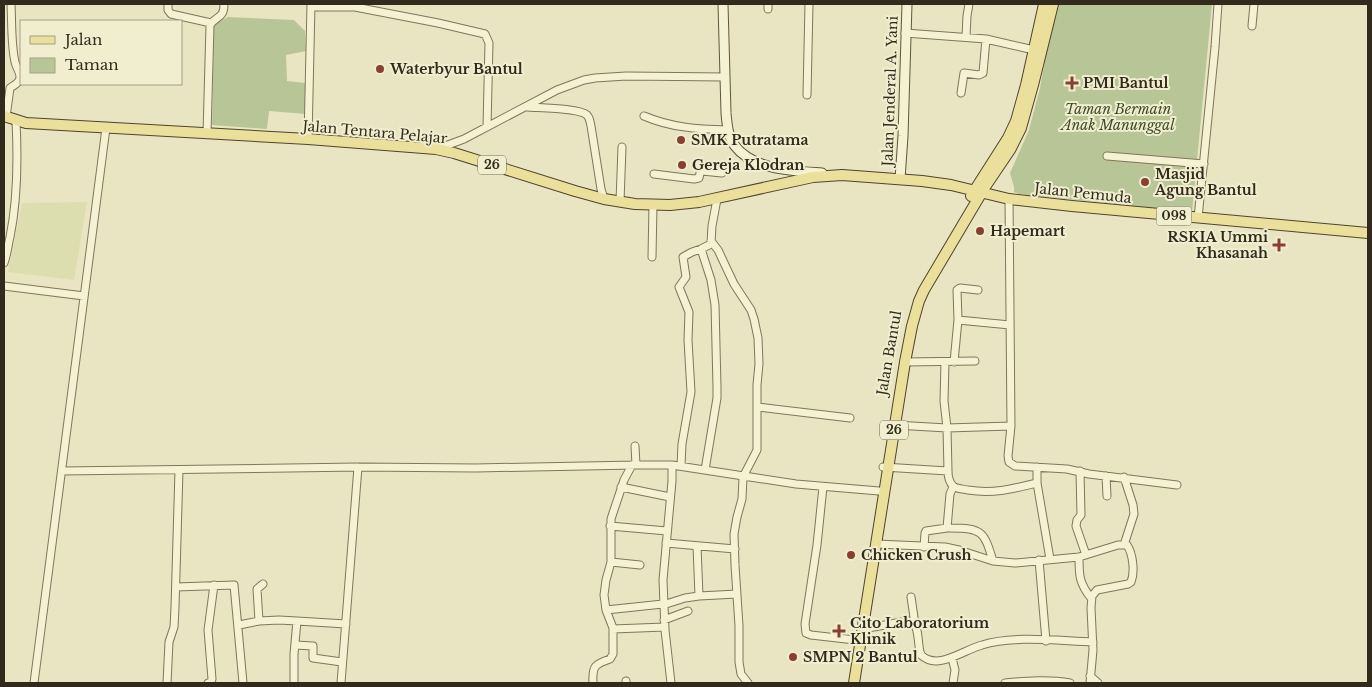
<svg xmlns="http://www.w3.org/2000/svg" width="1372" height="687" viewBox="0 0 1372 687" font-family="'Libre Baskerville',serif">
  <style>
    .farmland { fill: #dddeaf }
    .green { fill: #b8c697 }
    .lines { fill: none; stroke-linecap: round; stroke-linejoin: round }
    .street-casing { stroke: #81765a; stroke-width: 9 }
    .secondary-casing { stroke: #63573e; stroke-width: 11 }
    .primary-casing { stroke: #4f432f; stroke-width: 12 }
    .street { stroke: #f5f1d3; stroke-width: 7 }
    .secondary { stroke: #f5f1d3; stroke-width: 9 }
    .primary { stroke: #eae09c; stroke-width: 10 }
    .poi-dot { fill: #8a4030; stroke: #f1eed0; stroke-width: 2 }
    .labels { text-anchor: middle; stroke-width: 4; stroke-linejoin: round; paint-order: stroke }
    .shield { fill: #f1eed0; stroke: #6b6653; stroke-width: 1 }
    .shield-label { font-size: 12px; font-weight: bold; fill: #322b1d }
    .poi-label { font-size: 14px; font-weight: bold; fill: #322b1d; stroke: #f1eed0; text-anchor: start }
    .street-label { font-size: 14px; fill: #322b1d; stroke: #f1eed0 }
    .park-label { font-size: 14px; font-style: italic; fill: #3c4d26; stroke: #f1eed0 }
  </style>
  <rect width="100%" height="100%" fill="#e9e4c1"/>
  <path class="farmland" d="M 87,202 L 74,280 L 8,272 L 22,203 Z"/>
  <path class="green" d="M 1055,4 L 1212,4 L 1192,212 L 1019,194 L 1014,192 L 1014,187 L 1010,173 L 1029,130 L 1040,88 Z
    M 228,17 L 294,20 L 305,31 L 306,51 L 286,55 L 287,81 L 305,83 L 306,114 L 269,111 L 267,129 L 212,125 L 214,25 Z"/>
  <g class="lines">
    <defs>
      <path id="street" d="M 168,4 L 168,10 L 171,14 L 211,23
        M 768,4 L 768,9
        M 312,7 L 355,7 L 438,23 L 485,34 L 489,43 L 487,127
        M 1252,26 L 1254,4
        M 905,33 L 986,39 L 1034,50
        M 966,37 L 967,16 L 969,4
        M 961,93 L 964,73 L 979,75 L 983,73 L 986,39
        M 807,95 L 809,4
        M 527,107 C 538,108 579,108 587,115 C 590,118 590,122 591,126 L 601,189 L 604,199
        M 644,116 C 672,128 698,129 728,130
        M 6,117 L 10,88 C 14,85 20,83 20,77 C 20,72 16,67 15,62 C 11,44 12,23 11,4
        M 207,134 L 210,25 C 217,15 224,19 224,4
        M 308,139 L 311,4
        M 437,149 L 464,139 L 557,90 L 584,80 L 595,78 L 626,76 L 725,77
        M 1107,156 L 1204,164
        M 654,174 L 694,179 L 699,178 L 700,173 L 702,171 L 722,173
        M 1009,199 L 1011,426 L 1008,456 L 1009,462 L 1015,466 L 1067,469 L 1089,474 L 1177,485
        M 620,202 L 622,147
        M 1198,218 L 1215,47 L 1218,4
        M 711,241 L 718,250 L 734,284 L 751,310 L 754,319 L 758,338 L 759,364 L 757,385 L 757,450 L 743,477 L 742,499 L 737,517 L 734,534 L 735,565 L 739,626 L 739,662 L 741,674 L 748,683
        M 652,257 L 653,205
        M 4,263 C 7,255 8,245 10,237 C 18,198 18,160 16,121
        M 4,286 L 84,296
        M 958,320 L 1010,325
        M 905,362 L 975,361
        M 945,362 L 944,401 L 947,428 L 948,471 C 948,476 949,482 953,486 C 956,489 963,489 968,490 C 993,494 1012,489 1037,483
        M 954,362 L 958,320 L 957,290 L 960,288 L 978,290
        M 758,407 L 850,418
        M 895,425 L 947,428 L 1011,426
        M 635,446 L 636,465
        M 681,466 L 682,444 L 691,392 L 688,340 L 689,312 L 679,287 L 686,277 L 683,257 L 692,252 L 701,249
        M 883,467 L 948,471
        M 1037,467 L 1037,483 L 1050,559
        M 705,470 L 717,398 L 717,387 L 715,305 L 711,280 L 701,249 L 711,244 L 712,226 L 717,199
        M 62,471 L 358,467
        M 1080,471 L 1081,515 L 1077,520 L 1076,526 L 1086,555
        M 1106,476 L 1107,496
        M 1124,477 L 1133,505 L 1134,514 L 1124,545
        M 621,487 L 670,497
        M 823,487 L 817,545 L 805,624 L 806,633 L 811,635 L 855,640
        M 610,526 L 667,531
        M 950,528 C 982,528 984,531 993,561
        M 666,543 L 735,549
        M 876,544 L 945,547 L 959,550 L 993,561 L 1015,563 L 1079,557 L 1118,545 L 1127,545 C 1133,554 1135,572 1131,582 L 1128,584 L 1097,590 L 1092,596 L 1091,608 L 1093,650 L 1090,683
        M 924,547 L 925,533 L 926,531 L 947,528 L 950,494 L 953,487
        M 1079,557 C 1079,575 1079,583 1091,598
        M 1039,560 L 1046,641
        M 611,562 L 640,565
        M 176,587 L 234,585 L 243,683
        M 699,596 L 737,594
        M 911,597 L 915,624
        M 663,605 L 685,598 L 699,596 L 697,546
        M 606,610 L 663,604
        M 664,620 L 688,611
        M 259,621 L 279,620 L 297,621 L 294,654 L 294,683
        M 297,621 L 346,624
        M 239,625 L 259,621 L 257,589 L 263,584
        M 613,629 L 665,627
        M 862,629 L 908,621 L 913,622 C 920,630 917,645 921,655 C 938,671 963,650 982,645 C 1014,635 1059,641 1093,642
        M 295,645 L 313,646 L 313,658 L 342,662
        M 952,658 L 955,670 L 953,683
        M 1090,676 L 1098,683
        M 626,681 L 626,683
        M 34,683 L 106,128
        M 167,683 L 169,642 L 174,627 L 175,607 L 179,470
        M 208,683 L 211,682 L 212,679 L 208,630 L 214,585
        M 341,683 L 358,467 L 476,468 L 636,465 L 672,465 L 796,484 L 879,491
        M 593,683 C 592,666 595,664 610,659 L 613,654 L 613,628 L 606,610 L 604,595 L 606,580 L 611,562 L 611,519 L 624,480 L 632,465
        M 671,683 L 665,630 L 663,580 L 672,481 L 672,465
        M 1005,683 C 1026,681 1049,679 1070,683"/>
      <path id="secondary" d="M 723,4 L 726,113 C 727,124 728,137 735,146 C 753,170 794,171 822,173
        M 900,179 L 903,136 L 907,4"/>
      <path id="primary" d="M 4,116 L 26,123 L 308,139 L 436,149 L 454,153 L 575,191 L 604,199 L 635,204 L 670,205 L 699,202 L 813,177 L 842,175 L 922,181 L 951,185 L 1009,199 L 1072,206 L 1368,233
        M 971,196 L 1008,138 L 1016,121 L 1026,85 L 1044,4
        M 854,683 L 905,362 L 912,326 L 919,301 L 924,290 L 985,187 L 1010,150 L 1021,128 L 1033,85 L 1053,4"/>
    </defs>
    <use href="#street" class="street-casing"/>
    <use href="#secondary" class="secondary-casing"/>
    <use href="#primary" class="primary-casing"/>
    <use href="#street" class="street"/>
    <use href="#secondary" class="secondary"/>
    <use href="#primary" class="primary"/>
  </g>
  <g class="poi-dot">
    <circle cx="380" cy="69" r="5"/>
    <path d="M1069.5 75.5h5v5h5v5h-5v5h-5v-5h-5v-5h5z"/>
    <circle cx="681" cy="140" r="5"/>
    <circle cx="682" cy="165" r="5"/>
    <circle cx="1145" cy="182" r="5"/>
    <circle cx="980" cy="231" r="5"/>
    <path d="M1276.5 237.5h5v5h5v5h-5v5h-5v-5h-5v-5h5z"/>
    <circle cx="851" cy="555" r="5"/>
    <path d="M836.5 623.5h5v5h5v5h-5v5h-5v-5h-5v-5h5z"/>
    <circle cx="793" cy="657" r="5"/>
  </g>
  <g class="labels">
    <g class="shield">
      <rect x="478" y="155.5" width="28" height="19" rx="4"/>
      <rect x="1156.5" y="206.5" width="35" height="19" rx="4"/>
      <rect x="880" y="420.5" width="28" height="19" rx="4"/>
    </g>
    <g class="shield-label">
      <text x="492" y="169">26</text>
      <text x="1174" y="220">098</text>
      <text x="894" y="434">26</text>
    </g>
    <g class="poi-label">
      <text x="390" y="74">Waterbyur Bantul</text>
      <text x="1083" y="88">PMI Bantul</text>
      <text x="691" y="145">SMK Putratama</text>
      <text x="692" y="170">Gereja Klodran</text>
      <text x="1155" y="179">Masjid<tspan x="1155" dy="16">Agung Bantul</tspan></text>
      <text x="990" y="236">Hapemart</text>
      <text x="1268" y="242" text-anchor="end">RSKIA Ummi<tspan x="1268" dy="16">Khasanah</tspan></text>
      <text x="861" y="560">Chicken Crush</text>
      <text x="850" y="628">Cito Laboratorium<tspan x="850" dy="16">Klinik</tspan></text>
      <text x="803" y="662">SMPN 2 Bantul</text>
    </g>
    <g class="street-label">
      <text transform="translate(890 91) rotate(-88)" y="5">Jalan Jenderal A. Yani</text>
      <text transform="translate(375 132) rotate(5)" y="5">Jalan Tentara Pelajar</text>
      <text transform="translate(1083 193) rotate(6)" y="5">Jalan Pemuda</text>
      <text transform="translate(889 353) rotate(-80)" y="5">Jalan Bantul</text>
    </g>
    <g class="park-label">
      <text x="1118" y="114">Taman Bermain<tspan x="1118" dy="16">Anak Manunggal</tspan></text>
    </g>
  </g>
  <rect width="1372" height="687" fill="none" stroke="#322b1d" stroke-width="10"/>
  <rect x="20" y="20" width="162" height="65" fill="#f1eed0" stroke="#a5a088"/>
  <rect x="30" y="36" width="25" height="8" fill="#eae09c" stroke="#a5a088"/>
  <text x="65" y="45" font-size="15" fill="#322b1d">Jalan</text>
  <rect x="30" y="58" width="25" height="15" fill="#b8c697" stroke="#a5a088"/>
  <text x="65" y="70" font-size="15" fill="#322b1d">Taman</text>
</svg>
